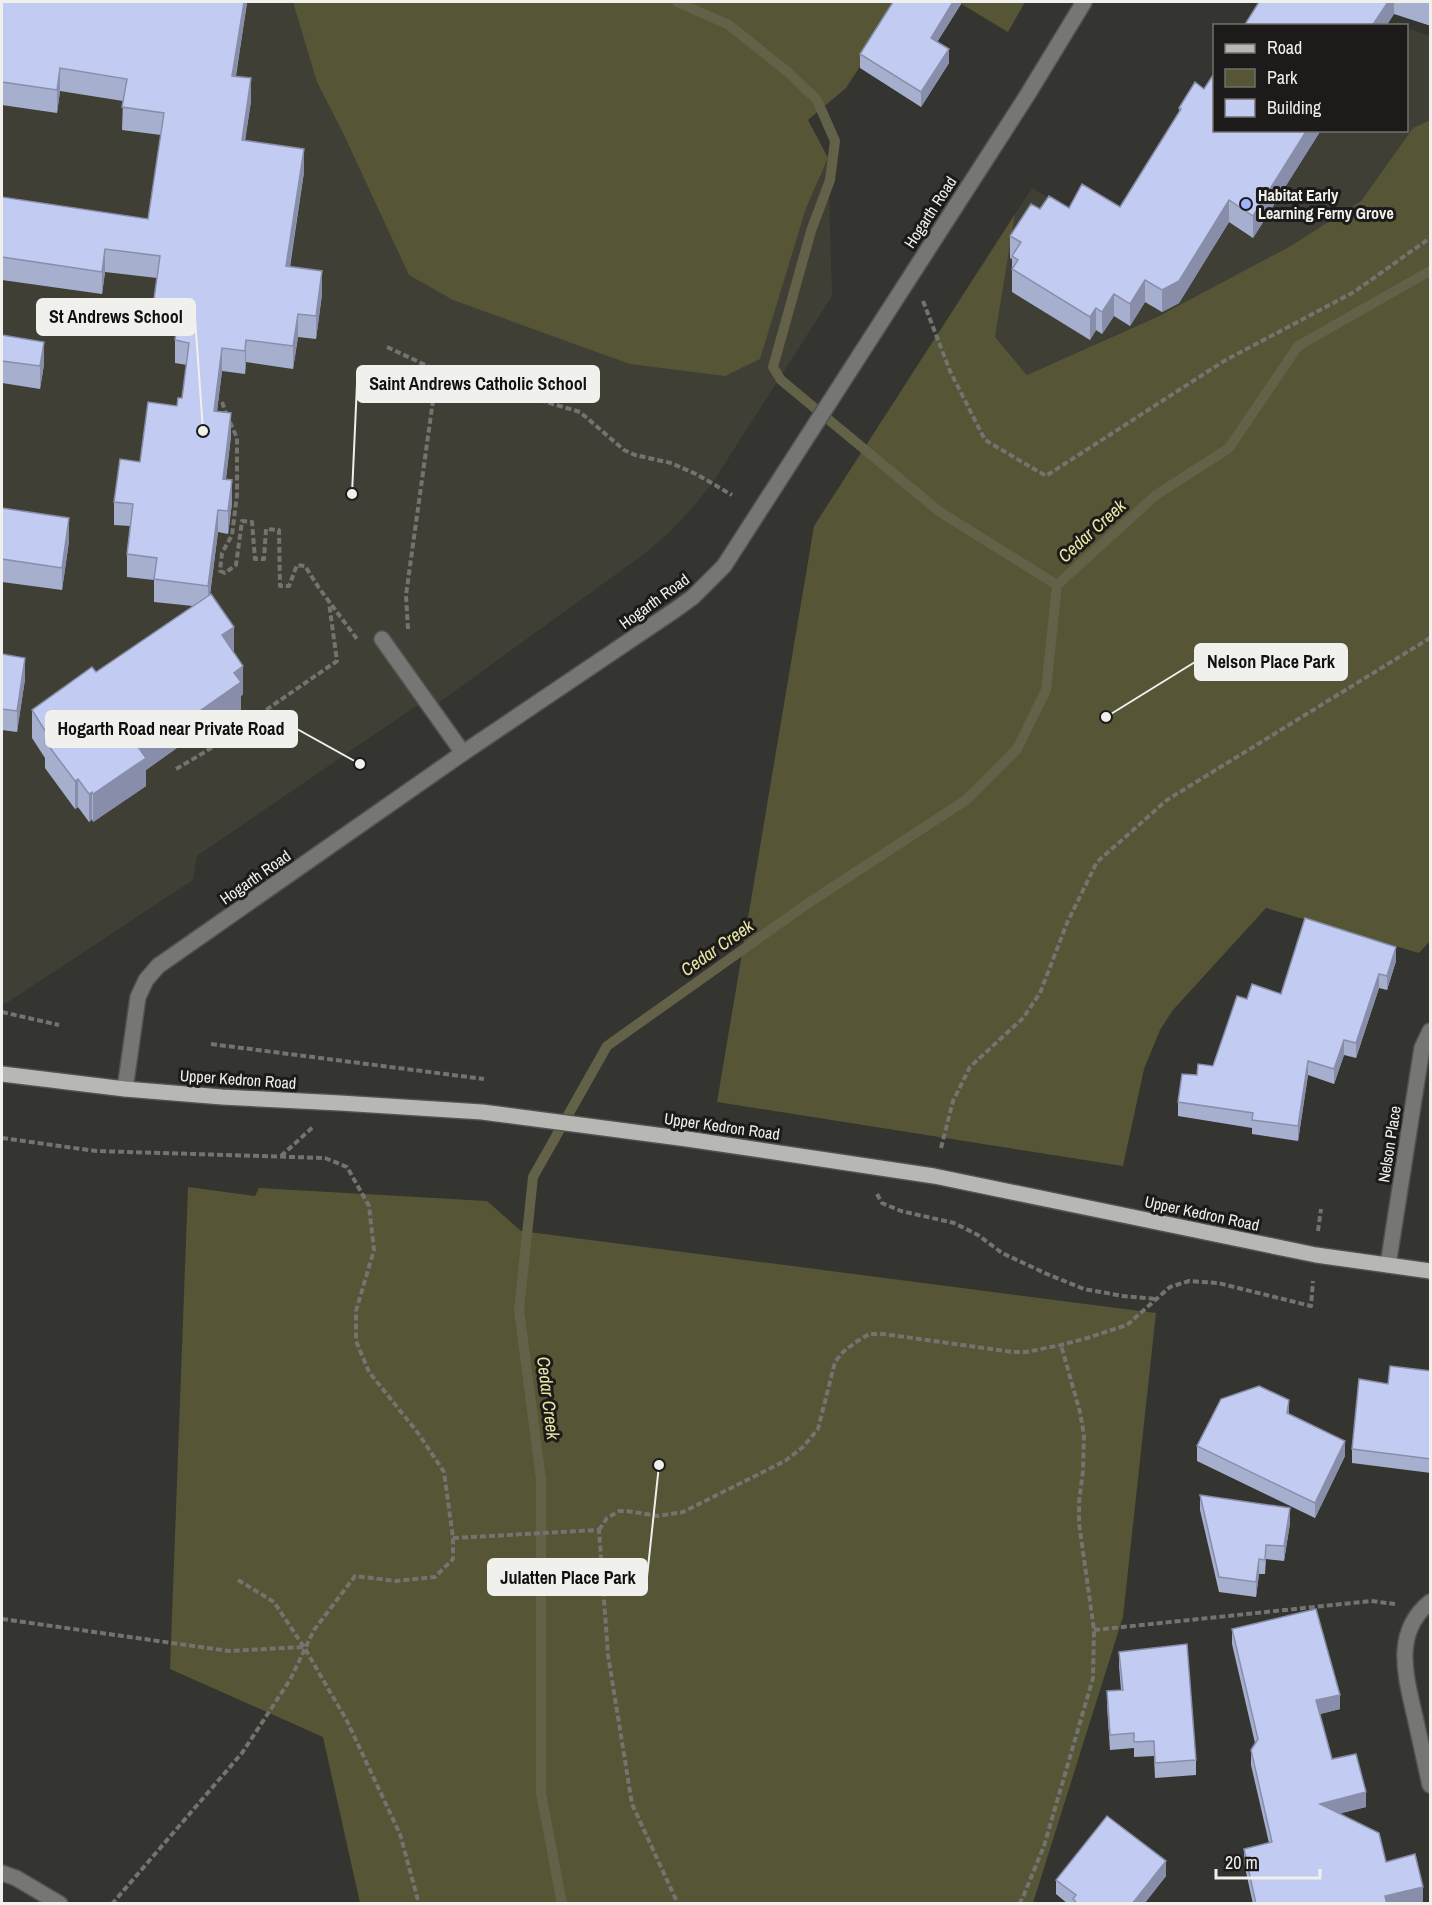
<svg xmlns="http://www.w3.org/2000/svg" width="1432" height="1905" viewBox="0 0 1432 1905" font-family="'Archivo Narrow',sans-serif">
  <style>
    .built { fill: #403f35 }
    .green { fill: #565535 }
    .lines { fill: none; stroke-linecap: round; stroke-linejoin: round }
    .stream { stroke: #636147; stroke-width: 10 }
    .minor-casing { stroke: #52524e; stroke-width: 18 }
    .major-casing { stroke: #52524e; stroke-width: 18 }
    .path { stroke: #73736f; stroke-width: 4; stroke-dasharray: 6 3; stroke-linecap: butt }
    .minor { stroke: #767674; stroke-width: 15 }
    .major { stroke: #b7b7b3; stroke-width: 15 }
    .wall { fill: #a7afcf }
    .shaded-wall { fill: #888ea9 }
    .building { fill: #c2cbf1; stroke: #888ea9; stroke-width: 1.5 }
    .poi-dot { fill: #a3b2fd; stroke: #1c1b1a; stroke-width: 2 }
    .labels { text-anchor: middle; stroke-width: 6; stroke-linejoin: round; paint-order: stroke }
    .poi-label { font-size: 16px; font-weight: bold; fill: #f0f0ed; stroke: #1c1b1a; text-anchor: start }
    .street-label { font-size: 16px; fill: #f0f0ed; stroke: #1c1b1a }
    .water-label { font-size: 18px; font-style: italic; fill: #e9e5a4; stroke: #1c1b1a }
    .leader { fill: none; stroke: #f0f0ed; stroke-width: 2 }
    .callout-dot { fill: #f0f0ed; stroke: #1c1b1a; stroke-width: 2 }
    .callout { fill: #f0f0ed; stroke: #f0f0ed; stroke-width: 2 }
    .callout-label { font-size: 18px; text-anchor: middle; font-weight: bold; fill: #111 }
  </style>
  <rect width="100%" height="100%" fill="#343430"/>
  <path class="built" d="M 2,2 L 594,2 L 808,120 L 828,158 L 832,296 L 713,482 L 693,507 L 670,532 L 644,554 L 426,712 L 419,704 L 197,856 L 193,880 L 5,1004 L 2,1004 Z
    M 1407,28 L 1430,36 L 1430,120 L 1413,128 L 1361,201 L 1289,247 L 1193,300 L 1027,375 L 995,337 L 1015,214 L 1032,188 L 1097,227 L 1214,130 L 1406,130 Z"/>
  <path class="green" d="M 293,2 L 902,2 L 846,88 L 808,120 L 828,158 L 806,208 L 760,359 L 725,376 L 630,364 L 453,300 L 409,275 L 344,135 L 317,82 Z
    M 958,2 L 1025,2 L 1008,32 Z
    M 1430,120 L 1430,941 L 1419,953 L 1266,908 L 1173,1010 L 1160,1030 L 1144,1069 L 1123,1166 L 717,1102 L 814,526 L 1015,214 L 995,337 L 1027,375 L 1161,315 L 1289,247 L 1361,201 L 1413,128 Z
    M 188,1187 L 255,1196 L 259,1188 L 487,1201 L 521,1231 L 1156,1313 L 1123,1617 L 1033,1903 L 360,1903 L 323,1737 L 170,1669 Z"/>
  <g class="lines">
    <path class="stream" d="M 677,2 L 729,25 L 789,73 L 817,100 L 835,141 L 830,180 L 811,231 L 773,367 L 781,380 L 940,512 L 1057,585
      M 562,1904 L 541,1793 L 541,1479 L 519,1310 L 533,1177 L 607,1046 L 807,904 L 966,800 L 1017,749 L 1046,690 L 1057,585 L 1156,495 L 1229,448 L 1298,346 L 1430,271"/>
    <defs>
      <path id="minor" d="M 382,639 L 463,753
        M 125,1089 L 138,997 L 146,980 L 158,966 L 463,753 L 675,610 L 693,597 L 724,566 L 1028,94 L 1084,2
        M 1388,1265 L 1422,1048 L 1430,1031
        M 1430,1602 C 1392,1633 1406,1677 1415,1717 C 1420,1740 1425,1763 1430,1785
        M 2,1873 L 16,1878 L 60,1904"/>
      <path id="major" d="M 2,1074 L 125,1089 L 222,1097 L 340,1103 L 482,1112 L 687,1139 L 934,1176 L 1316,1255 L 1430,1271"/>
    </defs>
    <use href="#minor" class="minor-casing"/>
    <use href="#major" class="major-casing"/>
    <path class="path" d="M 923,301 L 950,371 L 985,440 L 1046,476 L 1224,361 L 1354,292 L 1430,238
      M 387,347 L 432,368 L 580,412 L 624,450 L 635,455 L 671,463 L 696,474 L 732,495
      M 222,402 L 227,416
      M 230,422 L 237,438 L 237,495 L 232,535 L 222,553 L 220,571 L 225,573 L 236,565 L 242,521 L 252,522 L 255,559 L 264,559 L 266,529 L 279,530 L 280,586 L 289,586 L 297,565 L 305,566 L 319,588 L 357,639
      M 408,629 L 406,595 L 434,393 C 433,380 429,374 420,364
      M 176,769 L 205,752 L 337,661 L 329,603
      M 2,1012 L 59,1025
      M 211,1044 L 484,1079
      M 2,1138 L 96,1151 L 325,1158 L 347,1167 L 369,1206 L 374,1250 L 356,1311 L 356,1341 L 369,1372 L 418,1433 L 444,1472 L 453,1538 L 453,1559 L 435,1577 L 396,1581 L 355,1576 L 314,1630 L 290,1680 L 242,1753 L 112,1904
      M 941,1148 L 953,1101 L 970,1067 L 1023,1018 L 1040,993 L 1067,923 L 1097,862 L 1167,800 L 1430,638
      M 281,1156 L 313,1127
      M 877,1194 L 882,1203 L 901,1211 L 954,1223 L 978,1235 L 1002,1253 L 1047,1274 L 1084,1289 L 1123,1296 L 1156,1299
      M 1318,1231 L 1321,1209
      M 599,1530 L 607,1518 L 619,1511 L 627,1511 L 658,1516 L 683,1512 L 785,1461 L 803,1447 L 818,1429 L 835,1362 L 843,1352 L 856,1342 L 869,1334 L 883,1334 L 1013,1352 L 1026,1352 L 1061,1345 L 1087,1338 L 1127,1325 L 1170,1287 L 1189,1281 L 1218,1283 L 1311,1306 L 1313,1281
      M 453,1538 L 599,1530 L 608,1655 L 632,1804 L 678,1904
      M 238,1580 L 274,1602 L 304,1647 L 347,1721 L 400,1834 L 419,1904
      M 2,1619 L 229,1651 L 304,1647
      M 1094,1630 L 1371,1601 L 1395,1604
      M 1019,1904 L 1023,1897 L 1044,1846 L 1093,1678 L 1094,1630 L 1079,1523 L 1079,1502 L 1083,1471 L 1084,1435 L 1080,1412 L 1061,1345"/>
    <use href="#minor" class="minor"/>
    <use href="#major" class="major"/>
  </g>
  <path class="wall" d="M 2,2 L 247,2 L 236,76 L 251,101 L 245,140 L 304,172 L 290,267 L 322,294 L 316,339 L 298,337 L 293,369 L 246,362 L 245,374 L 222,371 L 217,411 L 231,436 L 226,479 L 232,503 L 228,534 L 218,532 L 210,595 L 234,653 L 243,694 L 241,696 L 241,710 L 191,744 L 188,740 L 146,770 L 146,786 L 93,822 L 92,819 L 89,822 L 78,807 L 75,809 L 45,768 L 45,758 L 32,738 L 32,710 L 96,672 L 193,606 L 154,602 L 154,580 L 127,577 L 127,554 L 130,526 L 114,525 L 114,502 L 140,462 L 182,398 L 187,365 L 175,363 L 175,340 L 176,332 L 153,329 L 153,306 L 157,278 L 105,272 L 102,294 L 2,280 L 2,197 L 148,219 L 161,135 L 122,130 L 123,101 L 60,91 L 57,113 L 2,105 Z
    M 961,2 L 961,4 L 937,42 L 949,63 L 921,107 L 860,68 L 860,54 Z
    M 1259,2 L 1431,2 L 1431,26 L 1394,14 L 1386,26 L 1244,26 Z
    M 1179,108 L 1215,130 L 1321,130 L 1253,238 L 1229,222 L 1179,303 L 1162,312 L 1145,302 L 1130,326 L 1114,316 L 1102,334 L 1096,330 L 1090,340 L 1012,292 L 1012,259 L 1010,258 L 1010,236 L 1040,209 L 1069,208 L 1120,207 L 1179,113 Z
    M 2,335 L 44,364 L 40,389 L 2,383 Z
    M 2,508 L 69,541 L 62,590 L 2,582 Z
    M 2,654 L 25,679 L 17,732 L 2,730 Z
    M 1396,961 L 1387,990 L 1379,988 L 1356,1058 L 1344,1055 L 1334,1084 L 1308,1075 L 1298,1141 L 1252,1134 L 1252,1128 L 1178,1116 L 1178,1102 L 1197,1075 L 1213,1066 L 1247,999 L 1281,994 Z
    M 1431,1371 L 1431,1473 L 1352,1463 L 1352,1449 L 1388,1384 Z
    M 1289,1414 L 1345,1456 L 1315,1518 L 1197,1461 L 1197,1446 Z
    M 1200,1495 L 1290,1523 L 1284,1561 L 1266,1559 L 1265,1574 L 1259,1574 L 1256,1597 L 1219,1592 L 1200,1510 Z
    M 1232,1629 L 1340,1709 L 1320,1714 L 1332,1759 L 1366,1807 L 1340,1813 L 1423,1902 L 1414,1904 L 1253,1904 L 1244,1863 L 1244,1849 L 1269,1843 L 1251,1765 L 1251,1750 L 1255,1743 L 1232,1644 Z
    M 1119,1652 L 1196,1760 L 1196,1775 L 1155,1778 L 1154,1756 L 1134,1757 L 1134,1748 L 1110,1750 L 1107,1706 L 1107,1691 L 1121,1690 L 1119,1666 Z
    M 1166,1876 L 1144,1904 L 1068,1904 L 1056,1894 L 1056,1880 Z"/>
  <path class="shaded-wall" d="M 244,2 L 247,2 L 247,4 L 232,98 L 232,76 Z
    M 953,2 L 961,2 L 961,4 L 931,52 L 931,38 Z
    M 1388,2 L 1394,2 L 1394,14 L 1386,26 L 1372,26 Z
    M 949,49 L 949,63 L 921,107 L 921,92 Z
    M 60,68 L 60,91 L 57,113 L 57,90 Z
    M 251,78 L 251,101 L 242,162 L 242,140 Z
    M 1307,130 L 1321,130 L 1253,238 L 1253,216 Z
    M 304,149 L 304,172 L 286,289 L 286,266 Z
    M 1229,200 L 1229,222 L 1179,303 L 1162,312 L 1162,290 Z
    M 105,249 L 105,272 L 102,294 L 102,272 Z
    M 322,271 L 322,294 L 316,339 L 316,316 Z
    M 1145,280 L 1145,302 L 1130,326 L 1130,304 Z
    M 1114,294 L 1114,316 L 1102,334 L 1102,312 Z
    M 1096,308 L 1096,330 L 1090,340 L 1090,317 Z
    M 298,314 L 298,337 L 293,369 L 293,346 Z
    M 246,340 L 246,362 L 245,374 L 245,351 Z
    M 44,342 L 44,364 L 40,389 L 40,366 Z
    M 222,348 L 222,371 L 214,434 L 214,411 Z
    M 231,413 L 231,436 L 223,502 L 223,479 Z
    M 232,480 L 232,503 L 228,534 L 228,511 Z
    M 218,510 L 218,532 L 208,608 L 208,586 Z
    M 69,518 L 69,541 L 62,590 L 62,568 Z
    M 234,627 L 234,654 L 222,635 Z
    M 25,658 L 25,679 L 17,732 L 17,711 Z
    M 243,666 L 243,694 L 241,696 L 241,710 L 191,744 L 191,717 L 234,673 Z
    M 188,712 L 188,740 L 146,770 L 146,786 L 93,822 L 93,794 L 138,747 Z
    M 78,779 L 78,807 L 75,809 L 75,781 Z
    M 92,792 L 92,819 L 89,822 L 89,794 Z
    M 1396,947 L 1396,961 L 1387,990 L 1387,976 Z
    M 1379,974 L 1379,988 L 1356,1058 L 1356,1043 Z
    M 1344,1040 L 1344,1055 L 1334,1084 L 1334,1069 Z
    M 1308,1061 L 1308,1075 L 1298,1141 L 1298,1126 Z
    M 1289,1400 L 1289,1415 L 1287,1413 Z
    M 1345,1441 L 1345,1456 L 1315,1518 L 1315,1503 Z
    M 1290,1508 L 1290,1523 L 1284,1561 L 1284,1546 Z
    M 1259,1559 L 1259,1574 L 1256,1597 L 1256,1582 Z
    M 1340,1695 L 1340,1709 L 1316,1715 L 1316,1700 Z
    M 1366,1792 L 1366,1807 L 1320,1819 L 1320,1804 Z
    M 1166,1861 L 1166,1876 L 1144,1904 L 1132,1904 Z
    M 1423,1887 L 1423,1902 L 1414,1904 L 1385,1904 L 1385,1896 Z"/>
  <path class="building" d="M 2,2 L 244,2 L 232,76 L 251,78 L 242,140 L 304,149 L 286,266 L 322,271 L 316,316 L 298,314 L 293,346 L 246,340 L 245,351 L 222,348 L 214,411 L 231,413 L 223,479 L 232,480 L 228,511 L 218,510 L 208,586 L 154,579 L 157,558 L 127,554 L 133,504 L 114,502 L 120,459 L 140,462 L 148,402 L 177,406 L 178,398 L 182,398 L 189,343 L 175,340 L 179,310 L 153,306 L 160,256 L 105,249 L 102,272 L 2,257 L 2,197 L 148,219 L 164,113 L 122,107 L 127,79 L 60,68 L 57,90 L 2,82 Z
    M 893,2 L 953,2 L 931,38 L 949,49 L 921,92 L 860,54 Z
    M 1259,2 L 1388,2 L 1372,26 L 1244,26 Z
    M 1215,72 L 1215,130 L 1307,130 L 1253,216 L 1229,200 L 1179,281 L 1162,290 L 1145,280 L 1130,304 L 1114,294 L 1102,312 L 1096,308 L 1090,317 L 1012,269 L 1018,260 L 1012,256 L 1021,242 L 1010,236 L 1031,204 L 1040,209 L 1049,196 L 1069,208 L 1082,184 L 1120,207 L 1181,109 L 1179,108 L 1195,82 L 1204,89 Z
    M 2,335 L 44,342 L 40,366 L 2,361 Z
    M 2,508 L 69,518 L 62,568 L 2,559 Z
    M 211,594 L 234,627 L 222,635 L 243,666 L 234,673 L 241,682 L 191,717 L 188,712 L 138,747 L 146,758 L 93,794 L 92,792 L 89,794 L 78,779 L 75,781 L 45,741 L 49,737 L 32,710 L 92,667 L 96,672 Z
    M 2,654 L 25,658 L 17,711 L 2,709 Z
    M 1305,918 L 1396,947 L 1387,976 L 1379,974 L 1356,1043 L 1344,1040 L 1334,1069 L 1308,1061 L 1298,1126 L 1252,1120 L 1253,1113 L 1178,1102 L 1182,1074 L 1197,1075 L 1198,1064 L 1213,1066 L 1237,996 L 1247,999 L 1252,984 L 1281,994 Z
    M 1390,1366 L 1431,1371 L 1431,1459 L 1352,1449 L 1359,1379 L 1388,1384 Z
    M 1259,1386 L 1289,1400 L 1287,1413 L 1345,1441 L 1315,1503 L 1197,1446 L 1221,1399 Z
    M 1200,1495 L 1290,1508 L 1284,1546 L 1266,1545 L 1265,1560 L 1259,1559 L 1256,1582 L 1219,1577 Z
    M 1316,1609 L 1340,1695 L 1316,1700 L 1332,1759 L 1356,1754 L 1366,1792 L 1320,1804 L 1379,1833 L 1386,1862 L 1415,1854 L 1423,1887 L 1385,1896 L 1387,1904 L 1256,1904 L 1244,1849 L 1272,1842 L 1251,1750 L 1258,1739 L 1232,1629 Z
    M 1187,1644 L 1196,1760 L 1155,1763 L 1154,1741 L 1134,1742 L 1134,1733 L 1110,1735 L 1107,1691 L 1123,1690 L 1119,1652 Z
    M 1107,1816 L 1166,1861 L 1132,1904 L 1078,1904 L 1073,1899 L 1076,1895 L 1056,1880 Z"/>
  <circle class="poi-dot" cx="1246" cy="204" r="6"/>
  <g class="labels">
    <g class="poi-label">
      <text x="1258" y="201">Habitat Early<tspan x="1258" dy="18">Learning Ferny Grove</tspan></text>
    </g>
    <g class="street-label">
      <text transform="translate(930 212) rotate(-57)" y="6">Hogarth Road</text>
      <text transform="translate(654 601) rotate(-36)" y="6">Hogarth Road</text>
      <text transform="translate(255 877) rotate(-35)" y="6">Hogarth Road</text>
      <text transform="translate(238 1079) rotate(4)" y="6">Upper Kedron Road</text>
      <text transform="translate(722 1126) rotate(8)" y="6">Upper Kedron Road</text>
      <text transform="translate(1389 1144) rotate(-81)" y="6">Nelson Place</text>
      <text transform="translate(1202 1213) rotate(12)" y="6">Upper Kedron Road</text>
    </g>
    <g class="water-label">
      <text transform="translate(1092 531) rotate(-42)" y="6">Cedar Creek</text>
      <text transform="translate(717 948) rotate(-35)" y="6">Cedar Creek</text>
      <text transform="translate(548 1398) rotate(83)" y="6">Cedar Creek</text>
    </g>
  </g>
  <path class="leader" d="M203 431L195 317M352 494L357 384M1106 717L1195 662M360 764L297 729M659 1465L647 1577"/>
  <g class="callout-dot">
    <circle cx="203" cy="431" r="6"/>
    <circle cx="352" cy="494" r="6"/>
    <circle cx="1106" cy="717" r="6"/>
    <circle cx="360" cy="764" r="6"/>
    <circle cx="659" cy="1465" r="6"/>
  </g>
  <g class="callout">
    <rect x="37" y="299" width="158" height="36" rx="6"/>
    <rect x="357" y="366" width="242" height="36" rx="6"/>
    <rect x="1195" y="644" width="152" height="36" rx="6"/>
    <rect x="46" y="711" width="251" height="36" rx="6"/>
    <rect x="488" y="1559" width="159" height="36" rx="6"/>
  </g>
  <g class="callout-label">
    <text x="116" y="323">St Andrews School</text>
    <text x="478" y="390">Saint Andrews Catholic School</text>
    <text x="1271" y="668">Nelson Place Park</text>
    <text x="171" y="735">Hogarth Road near Private Road</text>
    <text x="568" y="1584">Julatten Place Park</text>
  </g>
  <rect width="1432" height="1905" fill="none" stroke="#f0f0ed" stroke-width="6"/>
  <rect x="1213" y="24" width="195" height="108" fill="#1c1b1a" stroke="#71706e" stroke-width="1.5"/>
  <rect x="1225" y="44" width="30" height="9" fill="#b7b7b3" stroke="#71706e" stroke-width="1.5"/>
  <text x="1267" y="54" font-size="18" fill="#f0f0ed">Road</text>
  <rect x="1225" y="69" width="30" height="18" fill="#565535" stroke="#71706e" stroke-width="1.5"/>
  <text x="1267" y="84" font-size="18" fill="#f0f0ed">Park</text>
  <rect x="1225" y="99" width="30" height="18" fill="#c2cbf1" stroke="#71706e" stroke-width="1.5"/>
  <text x="1267" y="114" font-size="18" fill="#f0f0ed">Building</text>
  <path d="M1216 1869v9h104v-9" fill="none" stroke="#f0f0ed" stroke-width="3"/>
  <text x="1225" y="1869" font-size="18" fill="#f0f0ed" stroke="#1c1b1a" stroke-width="4.5" paint-order="stroke">20 m</text>
</svg>
